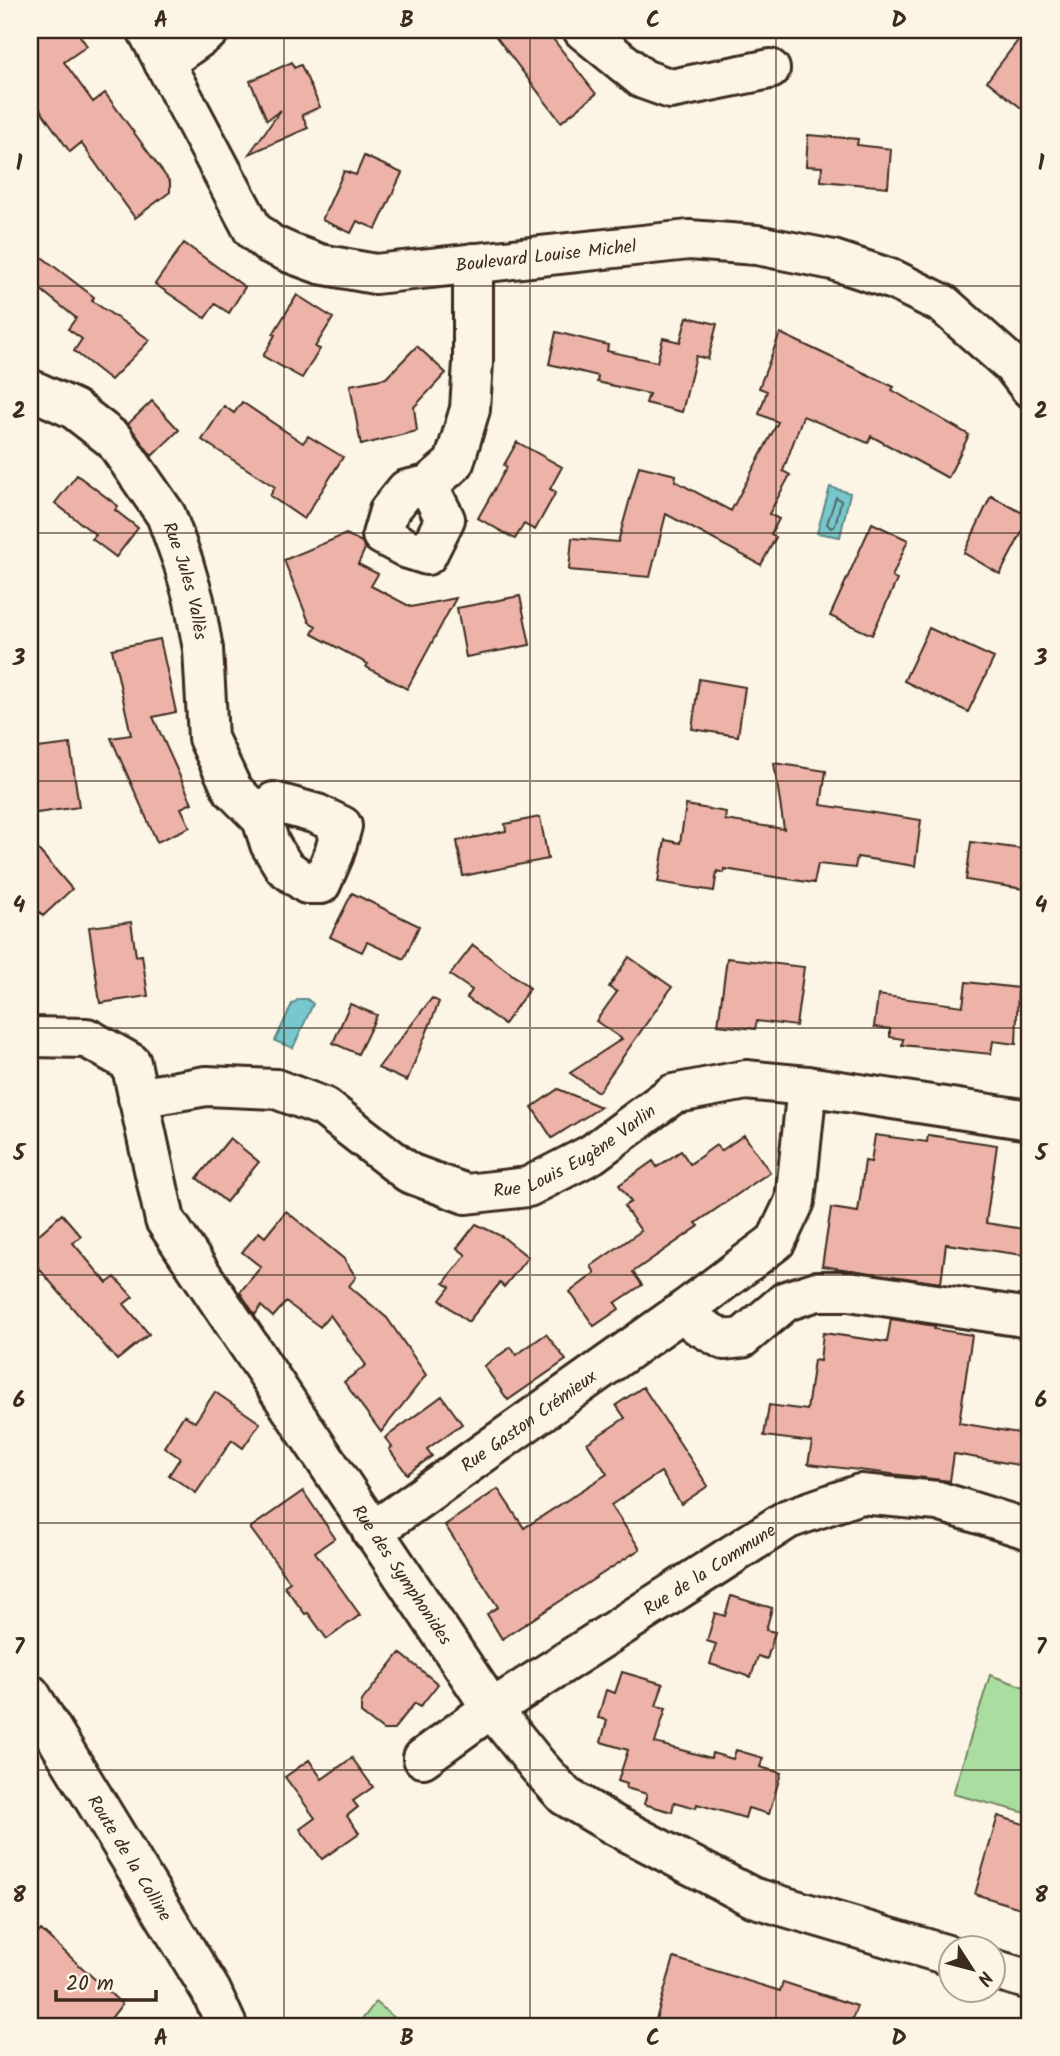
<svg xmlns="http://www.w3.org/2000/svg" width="1060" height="2056" viewBox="0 0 1060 2056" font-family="Kalam,sans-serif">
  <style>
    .green { fill: #aadea0; stroke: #72845f; stroke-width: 2 }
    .water { fill: #77c8ce; stroke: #5f8988; stroke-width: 2 }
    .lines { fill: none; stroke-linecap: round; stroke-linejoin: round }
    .shore { stroke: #536964; stroke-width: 2 }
    .building { fill: #edb3a9; stroke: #3b2a1e; stroke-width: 2 }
    .minor-casing { stroke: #3b2a1e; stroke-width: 44 }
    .minor { stroke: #fcf5e5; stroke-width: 38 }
    .grid { fill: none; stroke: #3b2a1e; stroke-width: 2; stroke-opacity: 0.55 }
    .labels { text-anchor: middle; stroke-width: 5; stroke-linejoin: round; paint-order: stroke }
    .street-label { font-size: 18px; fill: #3b2a1e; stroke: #fcf5e5 }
    .neatline { fill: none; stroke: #3b2a1e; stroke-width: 2.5 }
    .grid-label { font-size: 23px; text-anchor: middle; font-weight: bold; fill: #3b2a1e }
  </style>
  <rect width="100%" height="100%" fill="#fcf5e5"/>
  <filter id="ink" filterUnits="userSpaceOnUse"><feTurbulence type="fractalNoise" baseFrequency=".0143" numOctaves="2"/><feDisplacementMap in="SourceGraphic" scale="14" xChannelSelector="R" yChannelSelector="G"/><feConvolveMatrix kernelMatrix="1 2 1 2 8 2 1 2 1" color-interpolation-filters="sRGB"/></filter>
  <g filter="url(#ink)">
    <path class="green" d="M 990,1675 L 1030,1689 L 1030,1814 L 953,1794 Z
      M 376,2002 L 404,2026 L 357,2026 Z"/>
    <path class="water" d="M 830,487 L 850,493 L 840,537 L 817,533 Z
      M 299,999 L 307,999 L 313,1004 L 293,1048 L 275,1041 L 292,1004 Z"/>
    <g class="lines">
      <path class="shore" d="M 836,497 L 841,501 L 835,526 L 831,528 L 827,524 Z"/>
    </g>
    <path class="building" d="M 30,30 L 76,30 L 87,46 L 64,62 L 93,102 L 105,93 L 170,182 L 170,192 L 135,218 L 81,143 L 70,152 L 30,95 Z
      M 491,30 L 546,30 L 596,94 L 561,122 Z
      M 1026,30 L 1030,30 L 1030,115 L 987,81 Z
      M 292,62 L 294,68 L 301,65 L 320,107 L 302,115 L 308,128 L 249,154 L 281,110 L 267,120 L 250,81 Z
      M 808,135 L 858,139 L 857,145 L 891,149 L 888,187 L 821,181 L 822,167 L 806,166 Z
      M 364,156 L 402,173 L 376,229 L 357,221 L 351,233 L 322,220 L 344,171 L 356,175 Z
      M 184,243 L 245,287 L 229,313 L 215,304 L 205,318 L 155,284 Z
      M 30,248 L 94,297 L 92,301 L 150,340 L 111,380 L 74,351 L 82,339 L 68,329 L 76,318 L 30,281 Z
      M 297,295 L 333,318 L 315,347 L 320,349 L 302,378 L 263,356 L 275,335 L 273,334 Z
      M 687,317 L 717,324 L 708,359 L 696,356 L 682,412 L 646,403 L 649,394 L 597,382 L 598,376 L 549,364 L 556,332 L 608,345 L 607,351 L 657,362 L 663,338 L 680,342 Z
      M 780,333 L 894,387 L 892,390 L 969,435 L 948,478 L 871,436 L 868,443 L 803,416 L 783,471 L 790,475 L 769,514 L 779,519 L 771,534 L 776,537 L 761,565 L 666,514 L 650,577 L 569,570 L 572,538 L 618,542 L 639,466 L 676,475 L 675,481 L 731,511 L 778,422 L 759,414 L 767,391 L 759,388 Z
      M 417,346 L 446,373 L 414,407 L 417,431 L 361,445 L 350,385 L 386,378 Z
      M 152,401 L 179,430 L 152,456 L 128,424 Z
      M 242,402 L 303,443 L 308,436 L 343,457 L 304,519 L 270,496 L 275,487 L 202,440 L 224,406 L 234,413 Z
      M 517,442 L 562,467 L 550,489 L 556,492 L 535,530 L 524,524 L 515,539 L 478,518 L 507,467 L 504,465 Z
      M 77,475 L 118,506 L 115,510 L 138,528 L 116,557 L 92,539 L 96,535 L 55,503 Z
      M 991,496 L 1030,517 L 1000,574 L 964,553 Z
      M 872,523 L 908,540 L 892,577 L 897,580 L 872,635 L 830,616 Z
      M 346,534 L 362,542 L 365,549 L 358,564 L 378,574 L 371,586 L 411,607 L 456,598 L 407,689 L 366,667 L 368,664 L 312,634 L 316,626 L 309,622 L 284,560 Z
      M 520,596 L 530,645 L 466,657 L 457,608 Z
      M 929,628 L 994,658 L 968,712 L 904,681 Z
      M 160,639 L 176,712 L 153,717 L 192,803 L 181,808 L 190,827 L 157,842 L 111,738 L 131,735 L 112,649 Z
      M 699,679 L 745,687 L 738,736 L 692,729 Z
      M 70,744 L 79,807 L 30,814 L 30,749 Z
      M 774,763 L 826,771 L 821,805 L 921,820 L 915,866 L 857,857 L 855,868 L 818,864 L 814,883 L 724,869 L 724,873 L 717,871 L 714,891 L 658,882 L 665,840 L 680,843 L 686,805 L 726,812 L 725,820 L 784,829 Z
      M 540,817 L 548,859 L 463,876 L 457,841 L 506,831 L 505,824 Z
      M 30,840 L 72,889 L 43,916 L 30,901 Z
      M 971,842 L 1030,850 L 1030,890 L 966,880 Z
      M 352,893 L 419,926 L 404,959 L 367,942 L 362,952 L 330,937 Z
      M 131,922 L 136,956 L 142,955 L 148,996 L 100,1003 L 89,927 Z
      M 473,945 L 530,988 L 504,1024 L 467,998 L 472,990 L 450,975 Z
      M 629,957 L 672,987 L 598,1092 L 570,1073 L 622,1039 L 596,1021 L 617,992 L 609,987 Z
      M 727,958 L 804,967 L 796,1026 L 757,1021 L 755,1029 L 718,1025 Z
      M 966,982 L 1018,988 L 1016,1044 L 993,1041 L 991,1054 L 902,1045 L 903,1039 L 890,1037 L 890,1029 L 874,1027 L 878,995 L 963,1006 Z
      M 432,998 L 439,1002 L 407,1081 L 378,1068 Z
      M 350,1004 L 377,1015 L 358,1054 L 333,1043 Z
      M 558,1089 L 601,1107 L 552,1138 L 532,1107 Z
      M 744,1135 L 770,1172 L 696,1223 L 699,1226 L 633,1272 L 642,1285 L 615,1303 L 619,1309 L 594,1326 L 570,1292 L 595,1273 L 591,1266 L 641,1231 L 624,1206 L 631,1202 L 619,1185 L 653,1161 L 657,1167 L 681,1151 L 690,1164 L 716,1145 L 721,1151 Z
      M 875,1135 L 927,1142 L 928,1135 L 997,1145 L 986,1223 L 1030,1230 L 1030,1256 L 946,1244 L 941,1283 L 822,1266 L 831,1208 L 858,1212 L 865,1161 L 871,1162 Z
      M 230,1138 L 259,1162 L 226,1202 L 197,1178 Z
      M 286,1211 L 344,1259 L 356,1277 L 349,1286 L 387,1318 L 426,1375 L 381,1432 L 344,1382 L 366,1365 L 330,1315 L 320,1327 L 286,1302 L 273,1317 L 261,1306 L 255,1315 L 240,1292 L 261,1267 L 242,1252 L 259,1232 L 265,1237 Z
      M 62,1214 L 81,1236 L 73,1243 L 107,1283 L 115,1277 L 133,1297 L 124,1304 L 149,1334 L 117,1360 L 30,1258 L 30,1242 Z
      M 476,1224 L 503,1237 L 528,1257 L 504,1287 L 500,1283 L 468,1322 L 440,1300 L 450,1287 L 444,1283 L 466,1255 L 457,1248 Z
      M 891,1319 L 935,1326 L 934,1329 L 972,1335 L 959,1423 L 1030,1435 L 1030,1467 L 954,1454 L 950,1481 L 808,1464 L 812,1442 L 764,1436 L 769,1405 L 807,1410 L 814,1360 L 820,1361 L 823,1333 L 887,1342 Z
      M 546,1334 L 566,1360 L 508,1400 L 484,1366 L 511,1347 L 516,1355 Z
      M 643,1387 L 708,1486 L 681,1504 L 661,1472 L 611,1505 L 640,1549 L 502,1639 L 487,1614 L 498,1607 L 445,1525 L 498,1489 L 524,1528 L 607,1474 L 587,1443 L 625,1418 L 616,1405 Z
      M 215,1392 L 260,1423 L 243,1448 L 232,1440 L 196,1493 L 169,1475 L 180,1458 L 164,1447 L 184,1415 L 195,1422 Z
      M 442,1396 L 462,1424 L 427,1449 L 432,1456 L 407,1474 L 389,1449 L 392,1447 L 385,1438 Z
      M 303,1491 L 335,1538 L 315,1552 L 360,1615 L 327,1639 L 308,1613 L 305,1614 L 284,1586 L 290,1582 L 250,1528 Z
      M 731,1596 L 772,1608 L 766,1630 L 775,1632 L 767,1659 L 758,1656 L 751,1677 L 710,1664 L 716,1644 L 707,1641 L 715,1613 L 725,1616 Z
      M 400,1653 L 438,1684 L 420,1707 L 415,1703 L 393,1730 L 383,1730 L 361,1713 L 361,1702 Z
      M 622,1672 L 663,1684 L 656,1706 L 666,1708 L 655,1743 L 711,1758 L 712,1753 L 733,1759 L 736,1750 L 763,1758 L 760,1767 L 781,1773 L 769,1814 L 748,1808 L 745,1818 L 697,1804 L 696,1808 L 674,1802 L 672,1812 L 644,1804 L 647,1794 L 626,1788 L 627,1784 L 618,1781 L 628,1750 L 601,1742 L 607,1720 L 598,1718 L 606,1690 L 615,1693 Z
      M 352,1758 L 373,1787 L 353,1801 L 358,1807 L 347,1816 L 359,1833 L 322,1859 L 300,1829 L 315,1818 L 285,1777 L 309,1760 L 322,1779 Z
      M 998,1816 L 1030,1826 L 1030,1911 L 975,1894 Z
      M 41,1930 L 122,2004 L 105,2026 L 40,2026 L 30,2018 L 30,1944 Z
      M 674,1958 L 780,1991 L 783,1982 L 857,2006 L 850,2026 L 654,2026 Z"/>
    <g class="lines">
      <defs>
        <g id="minor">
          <path id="s1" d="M 147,30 L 253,230 L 270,244 L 290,253 L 320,264 L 375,274 L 689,240 L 757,245 L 833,260 L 894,280 L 943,304 L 1013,366 L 1030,388"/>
          <path d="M 583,30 L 643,79 L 671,89 L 770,69"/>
          <path d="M 164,63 L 210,30"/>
          <path id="s2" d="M 30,389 L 74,409 L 114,440 L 166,515 L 183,562 L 194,600 L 203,649 L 208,738 L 232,789 L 262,819 L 270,844 L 284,867 L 307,884 L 321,884 L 334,854 L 342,826 L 317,814 L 274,802 L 262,819"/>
          <path d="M 428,485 L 445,519 L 427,555 L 408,549 L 382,535 L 389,511 L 406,490 L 428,485 L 454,463 L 470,409 L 473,362 L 473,263"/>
          <path id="s3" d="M 30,1037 L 87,1038 L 131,1063 L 165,1220 L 492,1709 L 538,1766 L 565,1796 L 614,1825 L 752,1897 L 951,1956"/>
          <path id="s4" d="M 138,1098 L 206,1086 L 276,1089 L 324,1107 L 409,1173 L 466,1194 L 528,1187 L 592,1154 L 673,1094 L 746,1080 L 807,1086 L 1030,1120"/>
          <path d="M 686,1309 L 696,1324 L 724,1340 L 742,1338 L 786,1301 L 817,1291 L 849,1291 L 1030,1318"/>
          <path id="s5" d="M 372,1532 L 686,1309 L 776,1241 L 795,1201 L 807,1086"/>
          <path id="s6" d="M 30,1694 L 211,1991 L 227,2026"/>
          <path id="s7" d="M 423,1758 L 478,1718 L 788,1519 L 860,1494 L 938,1501 L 1030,1530"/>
          <path d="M 993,1969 L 1030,1980"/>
        </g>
      </defs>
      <use href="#minor" class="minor-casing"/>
      <use href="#minor" class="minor"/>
    </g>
  </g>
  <path class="grid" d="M 284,30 L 284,2026M 530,30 L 530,2026M 776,30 L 776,2026M 30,286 L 1030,286M 30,533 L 1030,533M 30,781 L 1030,781M 30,1028 L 1030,1028M 30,1275 L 1030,1275M 30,1523 L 1030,1523M 30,1770 L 1030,1770"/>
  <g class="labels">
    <g class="street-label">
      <text dy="6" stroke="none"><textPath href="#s1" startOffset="530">Boulevard Louise Michel</textPath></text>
      <text dy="6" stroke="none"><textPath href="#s2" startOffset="259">Rue Jules Vallès</textPath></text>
      <text dy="6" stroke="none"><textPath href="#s4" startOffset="478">Rue Louis Eugène Varlin</textPath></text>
      <text dy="6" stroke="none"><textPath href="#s5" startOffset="192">Rue Gaston Crémieux</textPath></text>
      <text dy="6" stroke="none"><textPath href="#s7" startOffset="343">Rue de la Commune</textPath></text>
      <text dy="6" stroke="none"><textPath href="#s3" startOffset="695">Rue des Symphonides</textPath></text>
      <text dy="6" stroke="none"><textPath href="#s6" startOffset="192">Route de la Colline</textPath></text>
    </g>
  </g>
  <rect width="1060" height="2056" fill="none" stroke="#fcf5e5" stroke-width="77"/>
  <g transform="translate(972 1969) rotate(126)"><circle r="33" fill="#fcf5e5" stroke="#afa495" stroke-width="2"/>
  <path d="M0-5L12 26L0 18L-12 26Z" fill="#3b2a1e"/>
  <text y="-10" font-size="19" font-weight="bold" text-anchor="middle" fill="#3b2a1e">N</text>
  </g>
  <path d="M56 1990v10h100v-10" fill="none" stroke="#3b2a1e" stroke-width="3.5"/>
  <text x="66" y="1990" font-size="21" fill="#3b2a1e" stroke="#fcf5e5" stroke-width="5" paint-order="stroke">20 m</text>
  <rect x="38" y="38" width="983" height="1980" class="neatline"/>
  <g class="grid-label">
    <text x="161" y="27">A</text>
    <text x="407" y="27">B</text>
    <text x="653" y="27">C</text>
    <text x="899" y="27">D</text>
    <text x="19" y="170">1</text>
    <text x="1041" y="170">1</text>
    <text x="19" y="418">2</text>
    <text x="1041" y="418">2</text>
    <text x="19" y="665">3</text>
    <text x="1041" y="665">3</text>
    <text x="19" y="912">4</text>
    <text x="1041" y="912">4</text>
    <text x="19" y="1160">5</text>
    <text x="1041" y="1160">5</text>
    <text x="19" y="1407">6</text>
    <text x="1041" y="1407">6</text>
    <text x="19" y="1654">7</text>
    <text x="1041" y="1654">7</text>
    <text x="19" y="1902">8</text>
    <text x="1041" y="1902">8</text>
    <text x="161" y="2045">A</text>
    <text x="407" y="2045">B</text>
    <text x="653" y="2045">C</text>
    <text x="899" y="2045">D</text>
  </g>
</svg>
